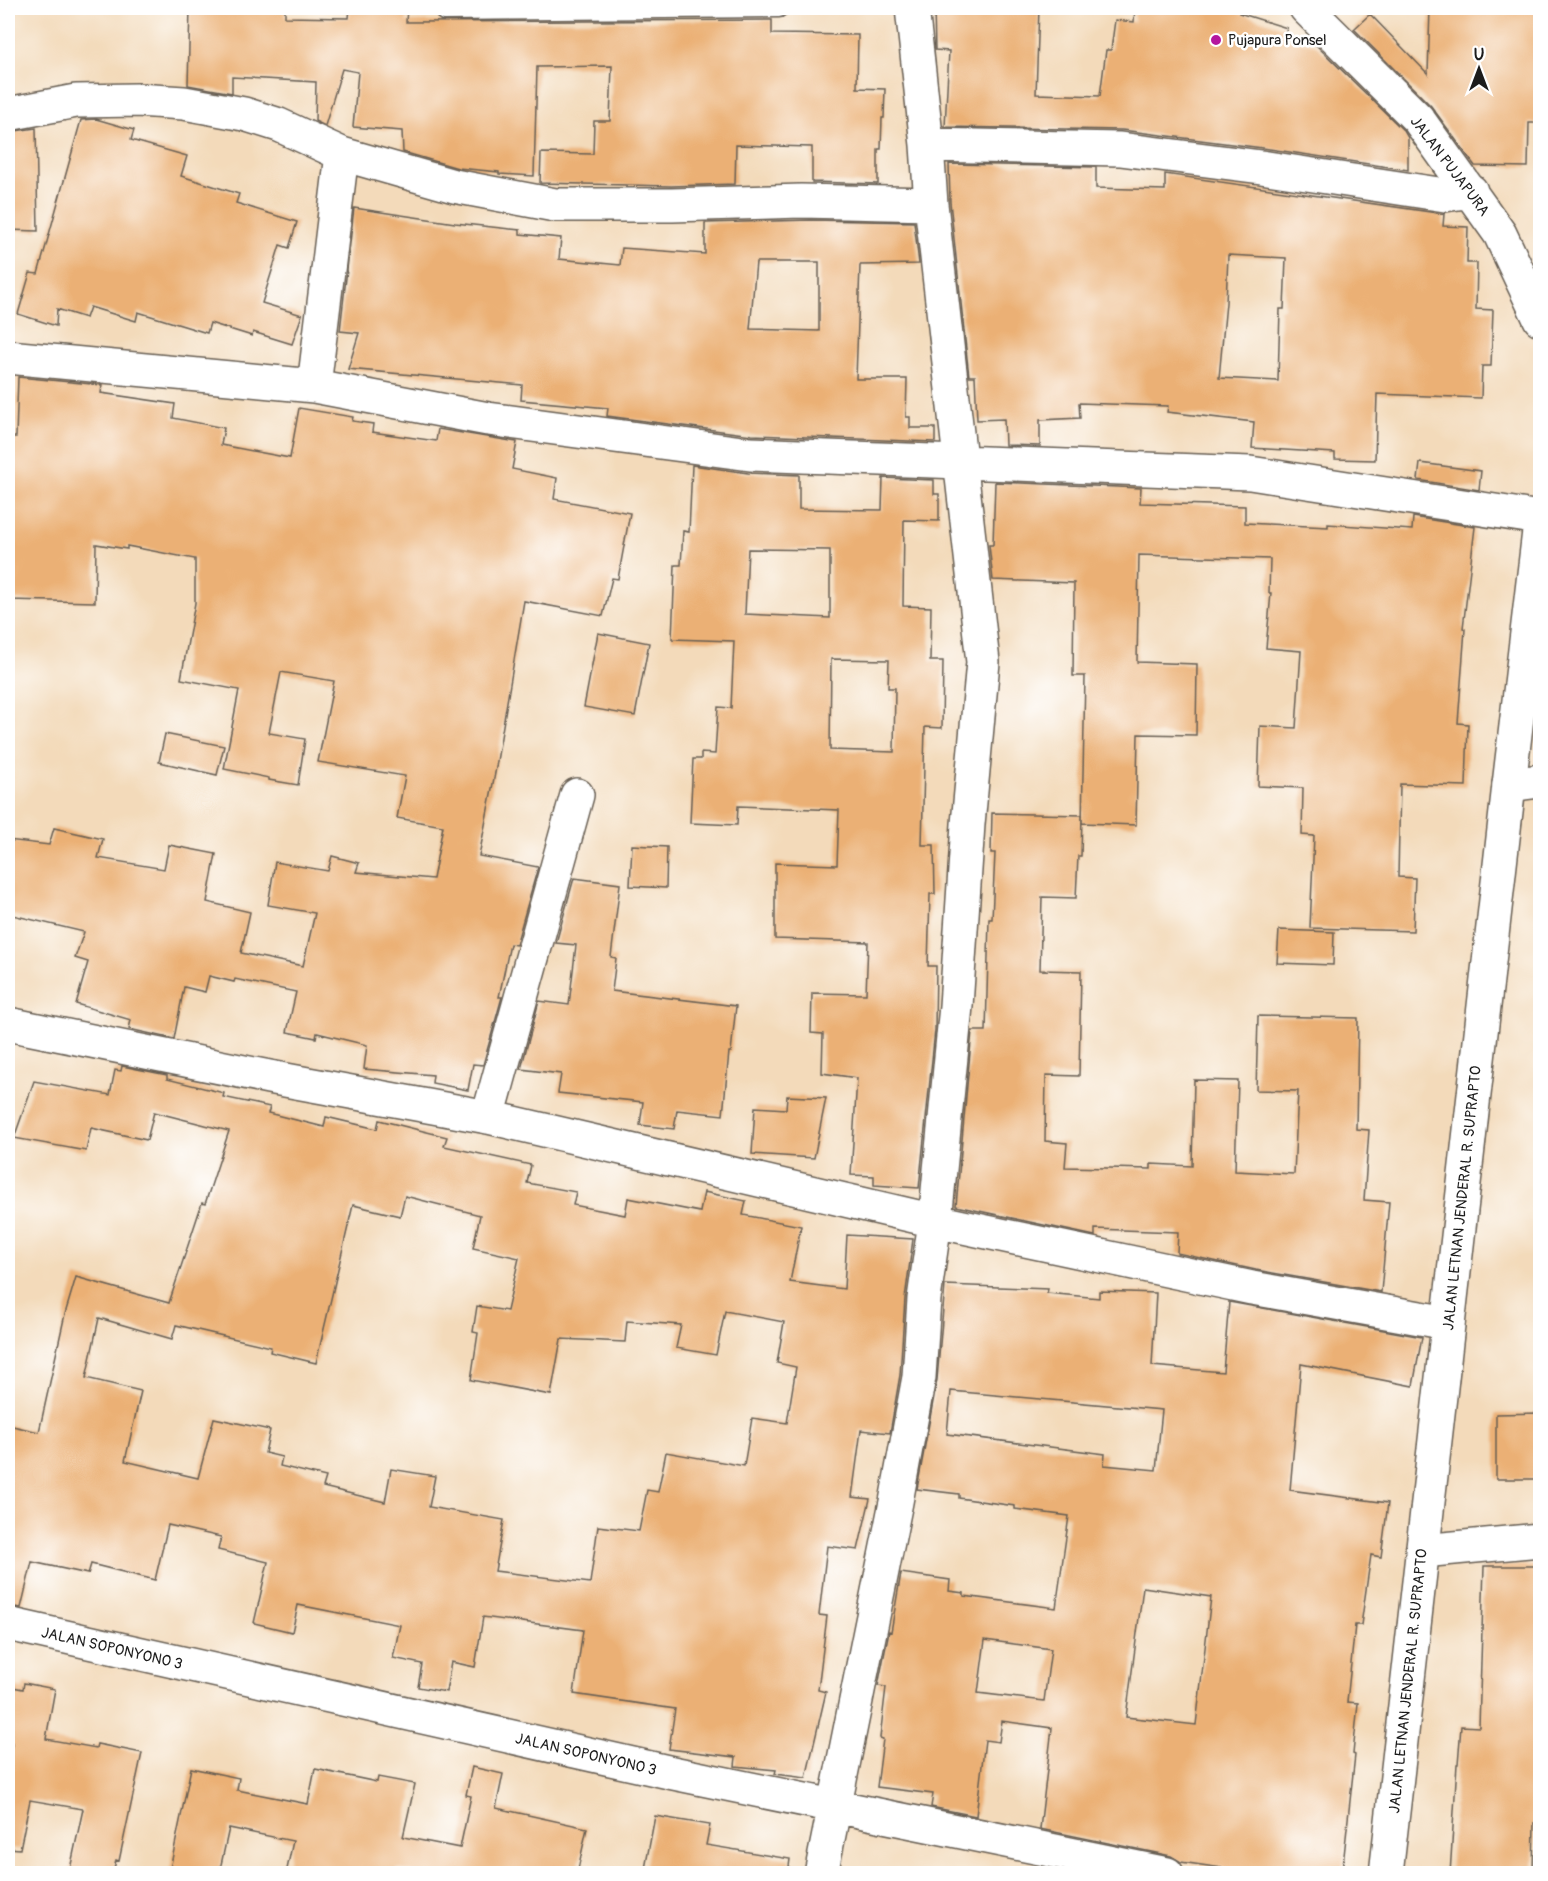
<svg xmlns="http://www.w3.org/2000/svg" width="1548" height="1881" viewBox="0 0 1548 1881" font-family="Pangolin,sans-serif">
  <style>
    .building { fill: #ebb075; fill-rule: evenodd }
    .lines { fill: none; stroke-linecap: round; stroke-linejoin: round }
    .service-casing { stroke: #675e53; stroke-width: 21 }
    .minor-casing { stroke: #675e53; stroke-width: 36 }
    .secondary-casing { stroke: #675e53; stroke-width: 36 }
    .primary-casing { stroke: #675e53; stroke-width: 36 }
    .service { stroke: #fff; stroke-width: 18 }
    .minor { stroke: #fff; stroke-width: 33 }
    .secondary { stroke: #fff; stroke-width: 33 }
    .primary { stroke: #fff; stroke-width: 33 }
    .poi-dot { fill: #b5179e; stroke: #fff; stroke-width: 2 }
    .labels { text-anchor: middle; stroke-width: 5; stroke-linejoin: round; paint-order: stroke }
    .poi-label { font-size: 15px; fill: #1c1c1c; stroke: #fff; text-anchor: start }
    .street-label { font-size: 15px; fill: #1c1c1c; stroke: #fff }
  </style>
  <rect width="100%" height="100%" fill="#fff"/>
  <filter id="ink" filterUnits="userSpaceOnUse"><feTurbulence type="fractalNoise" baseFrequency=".0167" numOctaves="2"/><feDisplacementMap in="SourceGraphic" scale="12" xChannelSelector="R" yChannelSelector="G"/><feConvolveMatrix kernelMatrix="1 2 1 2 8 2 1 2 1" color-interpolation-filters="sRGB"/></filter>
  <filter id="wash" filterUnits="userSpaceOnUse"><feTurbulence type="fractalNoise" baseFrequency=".008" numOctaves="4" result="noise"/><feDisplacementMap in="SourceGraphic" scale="24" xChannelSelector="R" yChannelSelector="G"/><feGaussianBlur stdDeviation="1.35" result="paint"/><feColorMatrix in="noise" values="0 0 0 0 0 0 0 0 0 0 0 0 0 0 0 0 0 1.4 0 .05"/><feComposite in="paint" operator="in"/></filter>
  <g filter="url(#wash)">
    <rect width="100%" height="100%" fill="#f3daba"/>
    <g id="blocks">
      <path class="building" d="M 190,8 L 285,8 L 285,17 L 349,18 L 350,8 L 407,8 L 406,22 L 772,20 L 772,34 L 858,35 L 857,88 L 885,89 L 884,118 L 882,118 L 881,149 L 878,149 L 878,184 L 812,182 L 812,147 L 736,145 L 735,184 L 671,186 L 540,183 L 541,153 L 593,154 L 594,121 L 610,121 L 612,66 L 537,67 L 534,176 L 499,174 L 499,172 L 458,168 L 403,152 L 402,131 L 353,127 L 358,72 L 342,69 L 325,126 L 315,121 L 316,82 L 232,77 L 232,93 L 188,85 Z
        M 934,8 L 1039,8 L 1036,94 L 1100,96 L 1106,50 L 1111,50 L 1115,20 L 1134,22 L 1135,8 L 1241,8 L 1239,13 L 1287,28 L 1284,39 L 1315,44 L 1404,131 L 1408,138 L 1408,170 L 1263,148 L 1122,130 L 945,127 L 949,51 L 935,50 Z
        M 1430,8 L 1540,8 L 1540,123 L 1529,123 L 1528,167 L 1475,166 L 1431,106 L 1354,29 L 1370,14 L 1428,74 Z
        M 96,119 L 134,130 L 131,140 L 187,156 L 181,176 L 239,194 L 236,203 L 297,222 L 289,248 L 280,245 L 262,303 L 302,315 L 292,344 L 253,332 L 252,336 L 210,323 L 207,333 L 138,312 L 136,321 L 90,307 L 86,318 L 57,309 L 56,326 L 18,314 L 30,273 L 38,274 L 81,120 Z
        M 36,128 L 38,231 L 8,230 L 8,132 Z
        M 949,164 L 1096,167 L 1096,188 L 1165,190 L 1165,174 L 1444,214 L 1443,226 L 1468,227 L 1467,263 L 1477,263 L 1476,309 L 1493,310 L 1491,366 L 1482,366 L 1481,398 L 1377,394 L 1375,460 L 1335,459 L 1335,453 L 1252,448 L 1254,422 L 1167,412 L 1168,406 L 1079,403 L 1080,418 L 1040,420 L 1040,446 L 1005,445 L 1004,419 L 977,420 L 975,376 L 969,376 L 950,202 ZM 1228,255 L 1286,258 L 1284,309 L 1280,309 L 1278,381 L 1219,378 L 1226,303 Z
        M 354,208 L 455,223 L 520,230 L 520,234 L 561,238 L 559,259 L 620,265 L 622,248 L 705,254 L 705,223 L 811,220 L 914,222 L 919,264 L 860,265 L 856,379 L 907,379 L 906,417 L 910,417 L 910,428 L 935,428 L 935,442 L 752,435 L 607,416 L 608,408 L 521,400 L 522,385 L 348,369 L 359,333 L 340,331 ZM 756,262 L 819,262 L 819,331 L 750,329 Z
        M 18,377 L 102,385 L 101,393 L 175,404 L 173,418 L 224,428 L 221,445 L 290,458 L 299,408 L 353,417 L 352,421 L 373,424 L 372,432 L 436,441 L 438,429 L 517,442 L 512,469 L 557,478 L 554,499 L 630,513 L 618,579 L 612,578 L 603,616 L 524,601 L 495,773 L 479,856 L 538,867 L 516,945 L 510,944 L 499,997 L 502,997 L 483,1065 L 473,1064 L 468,1090 L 432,1083 L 433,1075 L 364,1069 L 367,1045 L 317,1033 L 316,1038 L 287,1032 L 296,992 L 235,979 L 234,982 L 209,976 L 205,992 L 184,987 L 174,1039 L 129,1029 L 131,1020 L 76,1004 L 88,962 L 75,958 L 84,932 L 8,914 L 8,840 L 49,845 L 54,828 L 103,839 L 98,858 L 164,869 L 169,845 L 216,854 L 207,902 L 250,912 L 241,953 L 303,966 L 315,913 L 268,905 L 275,862 L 328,871 L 332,856 L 359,863 L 356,872 L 433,879 L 443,826 L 397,818 L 405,776 L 318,762 L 334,681 L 281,672 L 269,733 L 305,739 L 298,785 L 269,780 L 269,778 L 224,769 L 239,690 L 181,679 L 195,603 L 195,559 L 127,546 L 127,549 L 96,544 L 95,602 L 9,600 L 12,437 L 16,437 Z
        M 1420,463 L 1481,471 L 1479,490 L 1418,480 Z
        M 692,465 L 748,473 L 799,475 L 799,509 L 882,510 L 883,478 L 934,480 L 934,494 L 939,494 L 939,521 L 904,520 L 903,606 L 931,607 L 930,661 L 943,661 L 942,728 L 925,727 L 922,845 L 934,845 L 935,894 L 930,894 L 928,966 L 936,966 L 935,1030 L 919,1188 L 874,1185 L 874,1176 L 851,1175 L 857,1078 L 822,1073 L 823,1034 L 811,1033 L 812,993 L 866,994 L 868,942 L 775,939 L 775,863 L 837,865 L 839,810 L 738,806 L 737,825 L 690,823 L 693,759 L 701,759 L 701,753 L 715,754 L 718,707 L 731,708 L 734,641 L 672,639 L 675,565 L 681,565 L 683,531 L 689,532 ZM 748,549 L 830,550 L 830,618 L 745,614 ZM 831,659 L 889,660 L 888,688 L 895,688 L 894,752 L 830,750 Z
        M 995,482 L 1141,488 L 1140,503 L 1245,506 L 1245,523 L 1328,527 L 1328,524 L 1412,530 L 1413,517 L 1475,527 L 1463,628 L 1465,629 L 1458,723 L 1468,724 L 1466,786 L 1400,784 L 1398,877 L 1415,878 L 1413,931 L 1310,928 L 1314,836 L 1302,835 L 1303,788 L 1258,786 L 1260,726 L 1296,728 L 1301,651 L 1266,648 L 1271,593 L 1269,593 L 1270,559 L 1139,555 L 1137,662 L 1197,664 L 1196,735 L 1138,734 L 1136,825 L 1082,823 L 1085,676 L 1073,676 L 1074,583 L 993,580 L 989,545 L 993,545 Z
        M 598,633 L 649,643 L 635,716 L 584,707 Z
        M 165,734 L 224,746 L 217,775 L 159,762 Z
        M 992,813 L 1082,815 L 1081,856 L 1078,856 L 1076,898 L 1042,897 L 1040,970 L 1081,971 L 1079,1076 L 1046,1075 L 1045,1141 L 1067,1143 L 1065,1167 L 1151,1169 L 1151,1164 L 1192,1166 L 1194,1080 L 1238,1081 L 1235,1171 L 1294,1174 L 1298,1091 L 1256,1090 L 1258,1016 L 1358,1018 L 1356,1129 L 1369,1130 L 1364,1200 L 1389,1202 L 1381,1292 L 1256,1270 L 1177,1253 L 1178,1232 L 1095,1229 L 1095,1236 L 956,1206 L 972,1031 L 986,1031 L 989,919 L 992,919 L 995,853 L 991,853 Z
        M 632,845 L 667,847 L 666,888 L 630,886 Z
        M 574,878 L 620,884 L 611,957 L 616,958 L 612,991 L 736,1006 L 731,1052 L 729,1052 L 723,1115 L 677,1110 L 674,1129 L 640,1125 L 643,1102 L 558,1093 L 561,1074 L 521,1069 L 539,1001 L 569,1005 L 576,945 L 556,943 Z
        M 1279,930 L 1334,932 L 1333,965 L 1277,963 Z
        M 122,1066 L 167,1075 L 167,1079 L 224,1093 L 223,1097 L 270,1107 L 268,1113 L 324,1127 L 326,1117 L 377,1129 L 379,1120 L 447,1137 L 444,1146 L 531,1165 L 527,1183 L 576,1192 L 573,1205 L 625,1215 L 628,1198 L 700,1212 L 704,1192 L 746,1201 L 743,1215 L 801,1226 L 790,1282 L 844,1289 L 847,1235 L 913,1239 L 905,1298 L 900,1375 L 890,1433 L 861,1430 L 852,1497 L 870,1499 L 858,1550 L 827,1546 L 819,1615 L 827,1616 L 818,1690 L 826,1692 L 806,1778 L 775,1774 L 776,1770 L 735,1766 L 736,1757 L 669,1749 L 675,1709 L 574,1694 L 583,1630 L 483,1617 L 475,1667 L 451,1662 L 446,1692 L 418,1687 L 422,1664 L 393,1658 L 400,1625 L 298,1605 L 292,1632 L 254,1623 L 268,1562 L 218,1550 L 221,1537 L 168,1525 L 155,1580 L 91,1564 L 88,1574 L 32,1562 L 21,1608 L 8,1606 L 8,1425 L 39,1432 L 65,1314 L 76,1277 L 169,1303 L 202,1203 L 205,1204 L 229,1131 L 154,1112 L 147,1140 L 91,1128 L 86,1151 L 14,1138 L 34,1081 L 110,1095 L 115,1070 L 121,1071 ZM 405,1196 L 480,1215 L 473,1248 L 519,1258 L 507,1311 L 477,1306 L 473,1332 L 478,1333 L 471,1380 L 551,1395 L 561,1339 L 625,1342 L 627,1321 L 681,1325 L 676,1348 L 716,1355 L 725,1311 L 784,1322 L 777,1363 L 796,1367 L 787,1423 L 752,1418 L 744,1466 L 666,1452 L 658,1492 L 647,1490 L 639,1531 L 598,1526 L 590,1583 L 495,1571 L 504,1520 L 429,1507 L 435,1476 L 391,1469 L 385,1502 L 323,1487 L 326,1477 L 280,1466 L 282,1457 L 265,1453 L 270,1430 L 214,1418 L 198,1478 L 125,1461 L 141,1391 L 86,1378 L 99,1318 L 172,1339 L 176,1325 L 271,1347 L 270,1352 L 316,1363 L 353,1205 L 400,1216 Z
        M 787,1096 L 826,1098 L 814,1158 L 752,1154 L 755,1107 L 786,1109 Z
        M 945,1285 L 1048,1289 L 1047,1293 L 1099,1298 L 1099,1291 L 1156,1293 L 1152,1366 L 1223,1372 L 1229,1302 L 1422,1337 L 1413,1386 L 1301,1364 L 1290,1490 L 1388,1503 L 1381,1557 L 1371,1555 L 1361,1625 L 1355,1625 L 1347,1702 L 1358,1703 L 1353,1754 L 1355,1755 L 1342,1874 L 1263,1874 L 1181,1862 L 1171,1856 L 1040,1829 L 1052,1728 L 1002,1721 L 999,1742 L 985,1740 L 976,1816 L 931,1807 L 933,1794 L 877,1787 L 883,1739 L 880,1738 L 886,1687 L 878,1686 L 889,1631 L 891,1632 L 901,1573 L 950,1580 L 949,1591 L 964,1593 L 964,1596 L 1056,1608 L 1069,1516 L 1015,1509 L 1015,1506 L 959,1498 L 959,1494 L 917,1489 L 937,1380 ZM 951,1391 L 1162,1410 L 1156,1470 L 1104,1465 L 1105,1454 L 947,1434 ZM 1143,1587 L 1211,1597 L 1196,1725 L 1126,1717 ZM 985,1640 L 1051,1649 L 1044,1701 L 978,1693 Z
        M 1540,1413 L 1540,1479 L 1496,1479 L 1496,1414 Z
        M 1484,1566 L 1540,1566 L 1540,1824 L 1534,1823 L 1533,1874 L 1450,1874 L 1457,1764 L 1458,1764 L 1461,1726 L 1479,1727 Z
        M 24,1683 L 55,1689 L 46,1739 L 96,1748 L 97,1744 L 142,1753 L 119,1861 L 116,1860 L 113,1874 L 69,1874 L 83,1809 L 30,1800 L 20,1849 L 8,1848 L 8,1767 L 12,1744 L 8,1744 L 8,1686 L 23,1689 Z
        M 472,1767 L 503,1774 L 496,1808 L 587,1828 L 577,1874 L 421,1874 L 396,1868 L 395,1874 L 286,1874 L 293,1841 L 229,1828 L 219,1874 L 169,1874 L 191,1768 L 239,1778 L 237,1790 L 308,1804 L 315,1769 L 377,1782 L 378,1777 L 415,1784 L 403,1837 L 460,1848 L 471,1796 L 466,1795 Z
        M 655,1816 L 710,1825 L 706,1845 L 790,1859 L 788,1874 L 644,1874 Z"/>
    </g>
  </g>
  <g filter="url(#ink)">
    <use href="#blocks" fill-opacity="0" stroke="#675e53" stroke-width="1.5"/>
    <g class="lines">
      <defs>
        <path id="service" d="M 444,8 L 444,11 L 779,8"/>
        <path id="minor" d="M 1306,8 L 1418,119 L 1500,234 L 1540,319
          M 8,114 L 76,101 L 137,100 L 184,103 L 244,114 L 279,125 L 342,154 L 454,186 L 555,205 L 672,205 L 801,201 L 931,204
          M 927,145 L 1120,149 L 1261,167 L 1445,195 L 1471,191
          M 8,357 L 314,386 L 488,419 L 750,454 L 1250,473 L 1540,518
          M 314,386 L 342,154
          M 8,1024 L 269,1077 L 488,1117 L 935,1221 L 1252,1288 L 1448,1323
          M 488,1117 L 577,795
          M 1422,1551 L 1540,1540
          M 8,1624 L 673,1773 L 1167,1874
          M 821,1874 L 896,1502 L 919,1377 L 924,1299 L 935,1221 L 956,1006 L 968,824 L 983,662 L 931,204 L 927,145 L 912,8"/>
        <path id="secondary" d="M 1509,785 L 1540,781"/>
        <path id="primary" d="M 1386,1874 L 1509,785 L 1540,523"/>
      </defs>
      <use href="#service" class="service-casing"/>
      <use href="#minor" class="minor-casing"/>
      <use href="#secondary" class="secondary-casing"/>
      <use href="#primary" class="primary-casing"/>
      <use href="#service" class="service"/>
      <use href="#minor" class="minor"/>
      <use href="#secondary" class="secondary"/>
      <use href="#primary" class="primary"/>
    </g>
  </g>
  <circle class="poi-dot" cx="1216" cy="40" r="6"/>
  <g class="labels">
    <g class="poi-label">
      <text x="1228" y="45">Pujapura Ponsel</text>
    </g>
    <g class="street-label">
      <text transform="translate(1450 166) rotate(53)" y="5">JALAN PUJAPURA</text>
      <text transform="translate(1462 1198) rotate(-84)" y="5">JALAN LETNAN JENDERAL R. SUPRAPTO</text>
      <text transform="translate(112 1648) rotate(13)" y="5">JALAN SOPONYONO 3</text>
      <text transform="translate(1408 1681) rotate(-84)" y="5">JALAN LETNAN JENDERAL R. SUPRAPTO</text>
      <text transform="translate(586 1754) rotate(13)" y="5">JALAN SOPONYONO 3</text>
    </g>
  </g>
  <rect width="1548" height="1881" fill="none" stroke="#fff" stroke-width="30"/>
  <g transform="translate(1479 69)" stroke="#ffffff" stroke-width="4.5" paint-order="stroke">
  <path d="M0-4.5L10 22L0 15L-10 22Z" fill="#1c1c1c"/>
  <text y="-9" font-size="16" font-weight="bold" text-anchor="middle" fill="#1c1c1c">U</text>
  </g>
</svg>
